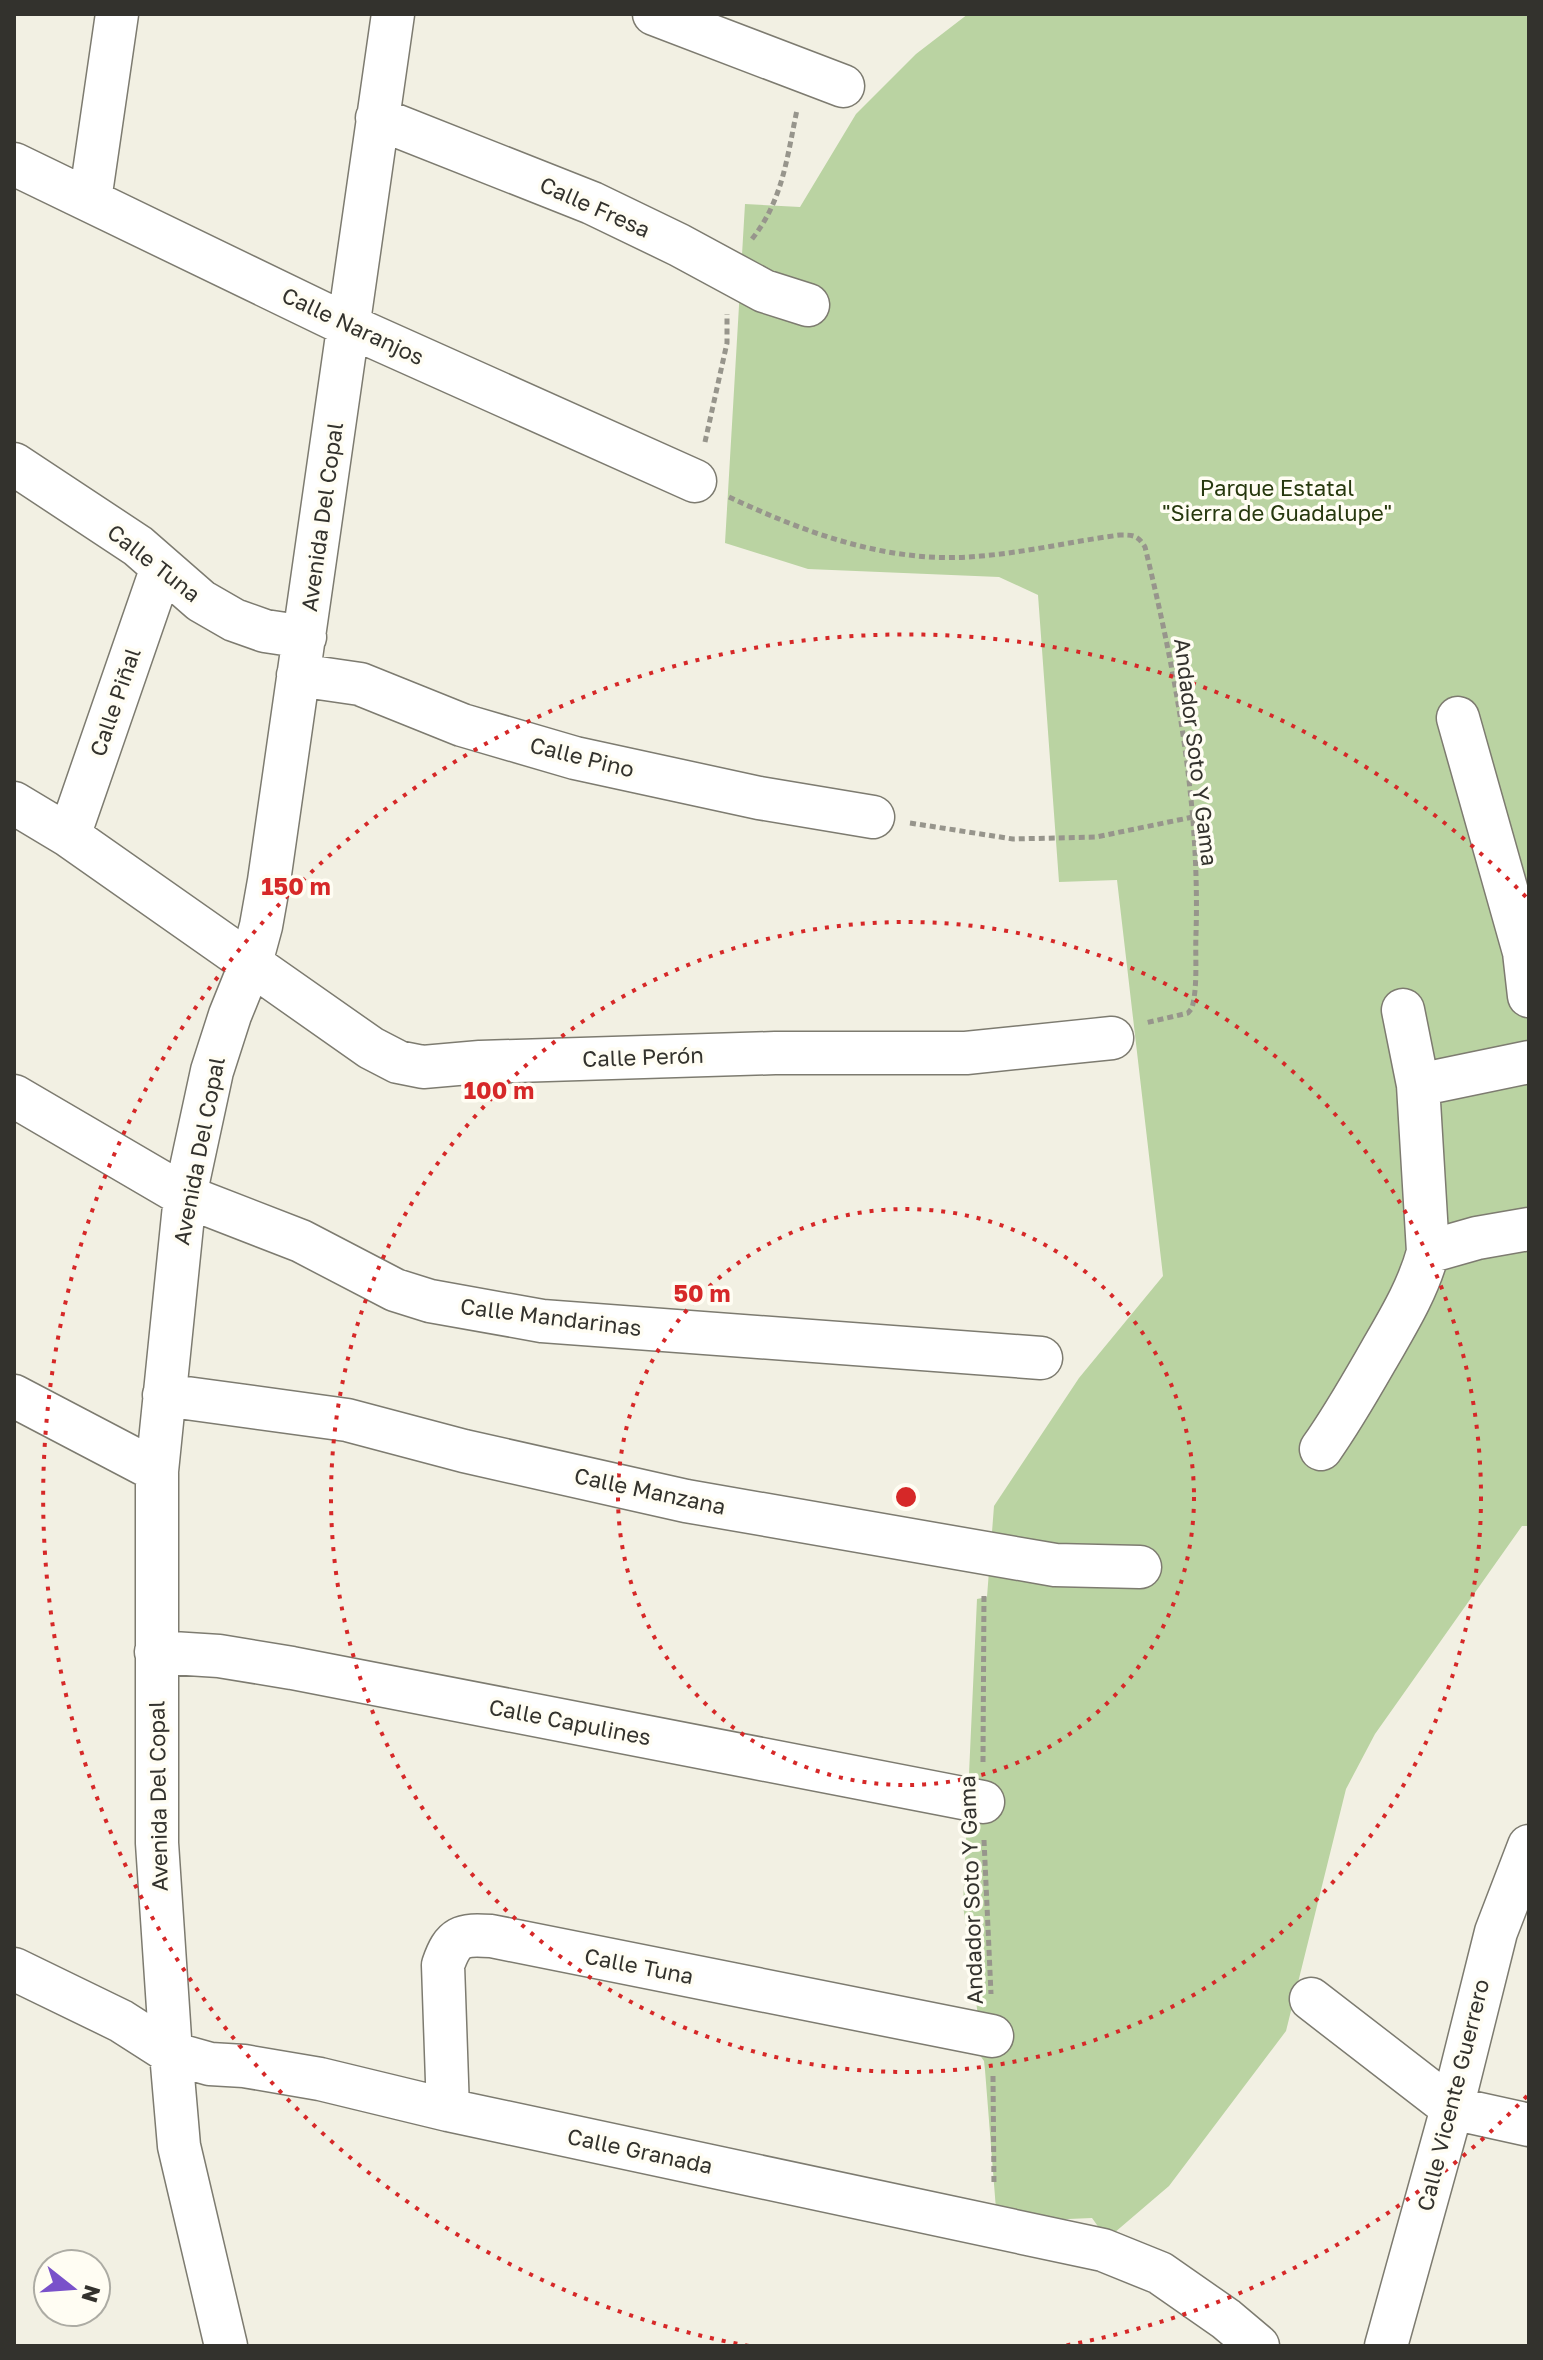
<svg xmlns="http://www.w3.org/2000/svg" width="1543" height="2360" viewBox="0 0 1543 2360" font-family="'Golos Text',sans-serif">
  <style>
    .green { fill: #bad3a2 }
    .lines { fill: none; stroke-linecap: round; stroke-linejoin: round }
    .minor-casing { stroke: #7d7b70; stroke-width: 45 }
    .path { stroke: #97958c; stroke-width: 5; stroke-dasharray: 6 4; stroke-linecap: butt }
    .minor { stroke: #fff; stroke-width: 42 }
    .ring { fill: none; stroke: #d62828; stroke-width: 4; stroke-dasharray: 4 8 }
    .labels { text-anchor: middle; stroke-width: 7; stroke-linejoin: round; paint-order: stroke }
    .street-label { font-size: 22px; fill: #33322d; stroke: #fffdf3 }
    .park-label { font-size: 22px; fill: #26380e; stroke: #fffdf3 }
    .centre { fill: #d62828; stroke: #fffdf3; stroke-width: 4 }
    .ring-label { font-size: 24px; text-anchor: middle; font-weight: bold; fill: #d62828; stroke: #fffdf3; stroke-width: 7; stroke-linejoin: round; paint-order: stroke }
  </style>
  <rect width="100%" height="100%" fill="#f2f0e3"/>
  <path class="green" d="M 968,14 L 1529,14 L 1529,1526 L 1522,1526 L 1375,1734 L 1346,1789 L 1286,2031 L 1169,2186 L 1107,2239 L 1092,2218 L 997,2222 L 985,2070 L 984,2061 L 979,2054 L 978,2016 L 963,1905 L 977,1599 L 987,1597 L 994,1506 L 1079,1378 L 1163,1276 L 1117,880 L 1059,882 L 1038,595 L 999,577 L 808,569 L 725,543 L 745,204 L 800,207 L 856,114 L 916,54 Z"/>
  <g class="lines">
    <defs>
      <path id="minor" d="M 654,14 L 843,86
        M 377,118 L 592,203 L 679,245 L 764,291 L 808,305
        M 14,164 L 349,326 L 695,481
        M 90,200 L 117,14
        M 14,464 L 138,546 L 201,601 L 234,620 L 265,631 L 305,637
        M 298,675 L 360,684 L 462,725 L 575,758 L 759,798 L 873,817
        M 1458,718 L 1524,952 L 1529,996
        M 14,803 L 69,836 L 371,1048 L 398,1062 L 423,1067 L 480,1062 L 775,1053 L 966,1053 L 1112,1038
        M 69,836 L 162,567
        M 1403,1010 L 1418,1085 L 1428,1252
        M 1418,1085 L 1529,1062
        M 14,1096 L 185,1196 L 301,1241 L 395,1290 L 430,1301 L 542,1321 L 1041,1358
        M 164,1395 L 347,1420 L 464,1451 L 686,1501 L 1055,1565 L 1140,1567
        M 14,1396 L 157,1471
        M 1321,1449 C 1343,1418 1361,1386 1380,1353 C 1399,1320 1418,1289 1428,1252 L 1477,1238 L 1529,1229
        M 156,1652 L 219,1656 L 292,1668 L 983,1802
        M 14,1969 L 121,2021 L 171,2053 L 210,2064 L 244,2066 L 320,2079 L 448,2110 L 1103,2250 L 1160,2273 L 1226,2319 L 1258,2346
        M 1311,1999 L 1452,2108 L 1529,2125
        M 448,2110 L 443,1965 C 453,1936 461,1934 491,1936 L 992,2036
        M 226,2346 L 179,2146 L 171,2053 L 157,1843 L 157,1471 L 185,1196 L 212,1071 L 230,1015 L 251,963 L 261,926 L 269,881 L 393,14
        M 1386,2346 L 1452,2108 L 1496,1932 L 1529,1846"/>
    </defs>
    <use href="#minor" class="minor-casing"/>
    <path class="path" d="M 752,239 C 783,200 787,157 797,110
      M 705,442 L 727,343 L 727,314
      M 729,497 C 808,534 892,565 981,556 C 1028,552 1074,541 1120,535 C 1133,535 1138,535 1145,547 C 1176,674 1200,803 1196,934 C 1195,958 1198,985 1192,1008 L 1188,1013 L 1145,1023
      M 910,823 L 1013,839 L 1096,837 L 1193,817
      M 983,1762 L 984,1592
      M 984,1840 L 991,1994
      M 993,2076 L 994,2186"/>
    <use href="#minor" class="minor"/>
  </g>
  <g class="ring">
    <circle cx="906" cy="1497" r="288"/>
    <circle cx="906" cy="1497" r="575"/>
    <path d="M1527 2096A863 863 0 0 1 1063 2346M749 2346A863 863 0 1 1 1527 898"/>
  </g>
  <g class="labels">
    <g class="street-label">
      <text transform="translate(595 207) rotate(24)" y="8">Calle Fresa</text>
      <text transform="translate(353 326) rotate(25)" y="8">Calle Naranjos</text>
      <text transform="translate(322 517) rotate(-82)" y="8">Avenida Del Copal</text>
      <text transform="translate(154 563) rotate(38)" y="8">Calle Tuna</text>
      <text transform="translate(115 702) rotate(-71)" y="8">Calle Piñal</text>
      <text transform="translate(1196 752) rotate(83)" y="8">Andador Soto Y Gama</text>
      <text transform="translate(582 757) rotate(14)" y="8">Calle Pino</text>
      <text transform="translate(643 1057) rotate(-2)" y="8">Calle Perón</text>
      <text transform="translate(199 1151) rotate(-79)" y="8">Avenida Del Copal</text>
      <text transform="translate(551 1317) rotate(7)" y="8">Calle Mandarinas</text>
      <text transform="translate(650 1491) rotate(12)" y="8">Calle Manzana</text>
      <text transform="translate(570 1722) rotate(11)" y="8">Calle Capulines</text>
      <text transform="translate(158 1796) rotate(-91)" y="8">Avenida Del Copal</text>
      <text transform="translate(971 1890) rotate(-92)" y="8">Andador Soto Y Gama</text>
      <text transform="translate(639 1966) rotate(11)" y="8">Calle Tuna</text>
      <text transform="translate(1453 2095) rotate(-76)" y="8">Calle Vicente Guerrero</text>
      <text transform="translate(640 2151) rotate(12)" y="8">Calle Granada</text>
    </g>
    <g class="park-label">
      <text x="1277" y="496">Parque Estatal<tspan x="1277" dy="25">"Sierra de Guadalupe"</tspan></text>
    </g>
  </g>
  <circle cx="906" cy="1497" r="12" class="centre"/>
  <g class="ring-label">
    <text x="296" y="895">150 m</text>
    <text x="499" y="1099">100 m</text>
    <text x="702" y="1302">50 m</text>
  </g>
  <rect width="1543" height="2360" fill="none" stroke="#33322d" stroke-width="32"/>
  <g transform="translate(72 2288) rotate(107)"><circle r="38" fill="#fffdf3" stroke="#adaca4" stroke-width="2"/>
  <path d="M0-6L14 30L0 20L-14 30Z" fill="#7951ca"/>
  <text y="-12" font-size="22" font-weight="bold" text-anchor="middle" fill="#33322d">N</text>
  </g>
</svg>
